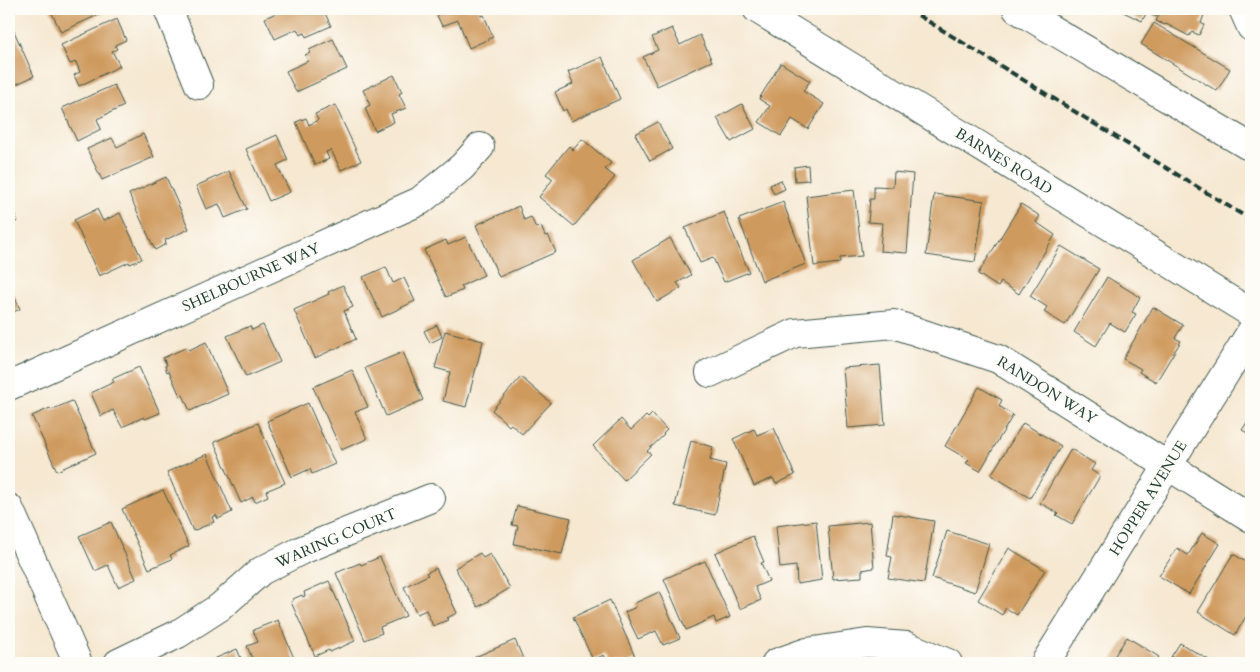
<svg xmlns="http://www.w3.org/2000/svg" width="1260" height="672" viewBox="0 0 1260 672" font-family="Cardo,serif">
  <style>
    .building { fill: #cf9a5d }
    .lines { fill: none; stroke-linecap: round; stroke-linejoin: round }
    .minor-casing { stroke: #3f574c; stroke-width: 30 }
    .minor { stroke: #fff; stroke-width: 28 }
    .rail { stroke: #1f3d34; stroke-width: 4; stroke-dasharray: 8 4; stroke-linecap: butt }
    .labels { text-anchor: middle; stroke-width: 4.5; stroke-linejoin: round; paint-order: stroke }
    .street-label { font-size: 15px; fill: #1f3d34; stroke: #fdfcf7 }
  </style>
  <rect width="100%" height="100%" fill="#fdfcf7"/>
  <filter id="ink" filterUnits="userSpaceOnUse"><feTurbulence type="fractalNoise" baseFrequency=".02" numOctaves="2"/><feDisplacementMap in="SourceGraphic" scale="10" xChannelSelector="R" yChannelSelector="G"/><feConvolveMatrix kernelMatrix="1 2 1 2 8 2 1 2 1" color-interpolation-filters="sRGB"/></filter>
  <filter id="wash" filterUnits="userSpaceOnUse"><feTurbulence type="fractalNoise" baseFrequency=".0096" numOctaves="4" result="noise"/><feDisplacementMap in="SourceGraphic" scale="20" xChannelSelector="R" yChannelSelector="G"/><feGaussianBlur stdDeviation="1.12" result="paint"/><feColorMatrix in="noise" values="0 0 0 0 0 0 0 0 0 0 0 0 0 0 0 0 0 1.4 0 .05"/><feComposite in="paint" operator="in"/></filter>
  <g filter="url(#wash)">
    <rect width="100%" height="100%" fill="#f6e8d1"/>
    <g id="blocks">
      <path class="building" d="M 50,9 L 111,9 L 61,32 Z
        M 285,9 L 323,9 L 331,26 L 306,37 L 305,33 L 300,35 L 297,29 L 275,39 L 265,18 Z
        M 434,9 L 478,9 L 481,16 L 484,15 L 493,37 L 469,48 L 458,20 L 442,26 Z
        M 1117,9 L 1160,9 L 1156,17 L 1147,12 L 1142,21 Z
        M 1162,9 L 1199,9 L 1198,12 L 1204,15 L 1201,23 L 1204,25 L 1199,35 L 1192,32 L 1189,36 L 1166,24 L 1165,25 L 1156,21 Z
        M 117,19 L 126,40 L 115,45 L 117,49 L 112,51 L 120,66 L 79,86 L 74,75 L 80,72 L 76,62 L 70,64 L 61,45 Z
        M 9,20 L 34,76 L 15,85 L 12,79 L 9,81 Z
        M 1154,23 L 1230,69 L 1217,91 L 1141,44 Z
        M 672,28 L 680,45 L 700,35 L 712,61 L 657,86 L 643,57 L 658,50 L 652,37 Z
        M 333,39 L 347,69 L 296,92 L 286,71 L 308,61 L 305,55 L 310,53 L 309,50 Z
        M 602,57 L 620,99 L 571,121 L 566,109 L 563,111 L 555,92 L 573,84 L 568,72 Z
        M 781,63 L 810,81 L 803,91 L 824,104 L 808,129 L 792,119 L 781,136 L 759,122 L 770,106 L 759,99 Z
        M 394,75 L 402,92 L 399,94 L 406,108 L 391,114 L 394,122 L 375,131 L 365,108 L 370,105 L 363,90 Z
        M 114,85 L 124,106 L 97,119 L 101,129 L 77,141 L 62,108 Z
        M 742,104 L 755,129 L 731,142 L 717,118 Z
        M 335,105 L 361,161 L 341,170 L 331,150 L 326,152 L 329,159 L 315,165 L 296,122 L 306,118 L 309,125 L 318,120 L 315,114 Z
        M 658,122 L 672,149 L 650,161 L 635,134 Z
        M 143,134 L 154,157 L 102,180 L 87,149 L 112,138 L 117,147 Z
        M 277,135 L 288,160 L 277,165 L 290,192 L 269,201 L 246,149 Z
        M 582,139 L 611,163 L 605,169 L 615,177 L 574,226 L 539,197 L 553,179 L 546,174 L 569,146 L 573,150 Z
        M 808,165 L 809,180 L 795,181 L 794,167 Z
        M 229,171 L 247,209 L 225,218 L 219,204 L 206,209 L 196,186 Z
        M 894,172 L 913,174 L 907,253 L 880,251 L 882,223 L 868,222 L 870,199 L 874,199 L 874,186 L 893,187 Z
        M 166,177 L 189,229 L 165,240 L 166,244 L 155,250 L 129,194 Z
        M 781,180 L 785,189 L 774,194 L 770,185 Z
        M 854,190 L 862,256 L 840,258 L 840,263 L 814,266 L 806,196 Z
        M 934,194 L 984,201 L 975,262 L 926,255 Z
        M 9,200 L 18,221 L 9,225 Z
        M 783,202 L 806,264 L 762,281 L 739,219 Z
        M 1021,204 L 1040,216 L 1036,222 L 1055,235 L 1019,294 L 1001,282 L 998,287 L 978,274 Z
        M 519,206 L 524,220 L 531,217 L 536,228 L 541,226 L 545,236 L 548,235 L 556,252 L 499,277 L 476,225 Z
        M 97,209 L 103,221 L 120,213 L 142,259 L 130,264 L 129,262 L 99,276 L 74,220 Z
        M 724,212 L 749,272 L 724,282 L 713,258 L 700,263 L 685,228 Z
        M 466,237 L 484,275 L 461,286 L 463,290 L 446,297 L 424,250 L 446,240 L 448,245 Z
        M 670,238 L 691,275 L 677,283 L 681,288 L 657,302 L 633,260 Z
        M 1061,246 L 1099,269 L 1065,325 L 1044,312 L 1047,307 L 1030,296 Z
        M 386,267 L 393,283 L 404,278 L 415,301 L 382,317 L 363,277 Z
        M 1107,277 L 1140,297 L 1132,312 L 1136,314 L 1125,332 L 1110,323 L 1096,346 L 1074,332 Z
        M 9,284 L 20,309 L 9,314 Z
        M 343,285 L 353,307 L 344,311 L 356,339 L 315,358 L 294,310 L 329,294 L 328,292 Z
        M 1153,307 L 1183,325 L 1175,338 L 1181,341 L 1156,382 L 1139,372 L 1141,369 L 1123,359 Z
        M 263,325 L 280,362 L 246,377 L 227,336 L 250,326 L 252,330 Z
        M 437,325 L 442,337 L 430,343 L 424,331 Z
        M 445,331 L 483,341 L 466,407 L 443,401 L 450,372 L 435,368 Z
        M 206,342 L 228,394 L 190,411 L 183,395 L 180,396 L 169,371 L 167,372 L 165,366 L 167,365 L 163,358 L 187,347 L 189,350 Z
        M 403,352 L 423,400 L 386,416 L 365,368 Z
        M 880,365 L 885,425 L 848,428 L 843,368 Z
        M 139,367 L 160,413 L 145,419 L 144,417 L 122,427 L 113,410 L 101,416 L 91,393 L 114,382 L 112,379 Z
        M 352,370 L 368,407 L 355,412 L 367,439 L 341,450 L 313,387 Z
        M 521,377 L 551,403 L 522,434 L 511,424 L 509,426 L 492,410 Z
        M 979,387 L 1002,400 L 999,406 L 1013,415 L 980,471 L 966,463 L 969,460 L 945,446 Z
        M 72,401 L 96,453 L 57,471 L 32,416 L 50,408 L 51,410 Z
        M 308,403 L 335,464 L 312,474 L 310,469 L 292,477 L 267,421 Z
        M 652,414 L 667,430 L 663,434 L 664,435 L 647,451 L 651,454 L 624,480 L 593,446 L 621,419 L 631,430 L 646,416 L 648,418 Z
        M 1251,416 L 1251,435 L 1242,430 Z
        M 258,423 L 285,483 L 266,491 L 268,496 L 255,502 L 253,497 L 241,503 L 214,442 Z
        M 1023,423 L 1061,446 L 1030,498 L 991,475 Z
        M 774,428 L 795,475 L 776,484 L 773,478 L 754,486 L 733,439 L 754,429 L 757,435 Z
        M 691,441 L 713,447 L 710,460 L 726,464 L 715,515 L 675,506 Z
        M 1071,449 L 1095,464 L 1091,470 L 1100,476 L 1072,524 L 1056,515 L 1058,513 L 1040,503 Z
        M 207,454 L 232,512 L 218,519 L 216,515 L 212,517 L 214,522 L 193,531 L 167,472 Z
        M 163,490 L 189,546 L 170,555 L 172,559 L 149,569 L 122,509 Z
        M 517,506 L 571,518 L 562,554 L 514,544 L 518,526 L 512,525 Z
        M 893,514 L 934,521 L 924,583 L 888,578 L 892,557 L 887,556 Z
        M 816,521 L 822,580 L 797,584 L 796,566 L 780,568 L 776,526 Z
        M 111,522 L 136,579 L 118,587 L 108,565 L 95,571 L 79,536 Z
        M 870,522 L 874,568 L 862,570 L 862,577 L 833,579 L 828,526 Z
        M 947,531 L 989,544 L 975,592 L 932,578 Z
        M 1202,533 L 1220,544 L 1189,594 L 1159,576 L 1177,548 L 1188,555 Z
        M 753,536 L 764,562 L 761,563 L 769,581 L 755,587 L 761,600 L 740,609 L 715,553 Z
        M 1009,548 L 1045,570 L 1017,615 L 1006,608 L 1002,615 L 978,600 Z
        M 480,553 L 483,558 L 490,554 L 510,588 L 478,607 L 455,568 Z
        M 1233,554 L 1251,565 L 1251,608 L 1235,635 L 1198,612 Z
        M 380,557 L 406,616 L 380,627 L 382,633 L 365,640 L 336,573 L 360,563 L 361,565 Z
        M 705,561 L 730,617 L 716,623 L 714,617 L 686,630 L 664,579 Z
        M 436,568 L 457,613 L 447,618 L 448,620 L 433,626 L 426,610 L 417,614 L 404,587 L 428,575 L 426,573 Z
        M 329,581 L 355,641 L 330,652 L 329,650 L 315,656 L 291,602 L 293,601 L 293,599 L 302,595 L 303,597 L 305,596 L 304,592 Z
        M 659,592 L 680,638 L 663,645 L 656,631 L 638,639 L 625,612 L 636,607 L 635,603 Z
        M 610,600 L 636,659 L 626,663 L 608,663 L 604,655 L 593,660 L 573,617 Z
        M 278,620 L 296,663 L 254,663 L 247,646 L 258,642 L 253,630 Z
        M 1127,637 L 1159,657 L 1155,663 L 1110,663 Z
        M 515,640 L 525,663 L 478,663 L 475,657 Z
        M 1180,643 L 1214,663 L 1167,663 Z
        M 237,649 L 243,663 L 216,663 L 214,659 Z"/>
    </g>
  </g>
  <g filter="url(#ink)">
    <use href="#blocks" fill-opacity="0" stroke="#3f574c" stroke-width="1"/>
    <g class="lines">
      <defs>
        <path id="minor" d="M 168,9 L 199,85
          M 757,9 L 1251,313
          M 1017,9 L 1247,145 L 1251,146
          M 1243,9 L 1251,27
          M 710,373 L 795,333 L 894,324 L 998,359 L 1251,518
          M 9,386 L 420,201 L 462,167 L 480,147
          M 9,508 L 78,663
          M 118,663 L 178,634 L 220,607 L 261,571 L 302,550 L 431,498
          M 776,663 L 807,652 L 867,643 L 907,646 L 948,663
          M 1045,663 L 1251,332"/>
      </defs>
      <use href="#minor" class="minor-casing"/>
      <use href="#minor" class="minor"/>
      <path class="rail" d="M 908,9 L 1251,220"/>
    </g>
  </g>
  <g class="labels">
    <g class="street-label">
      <text transform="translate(1004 161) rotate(32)" y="5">BARNES ROAD</text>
      <text transform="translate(251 277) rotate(-24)" y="5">SHELBOURNE WAY</text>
      <text transform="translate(1047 390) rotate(32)" y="5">RANDON WAY</text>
      <text transform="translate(1148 498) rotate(-58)" y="5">HOPPER AVENUE</text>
      <text transform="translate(336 538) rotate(-23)" y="5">WARING COURT</text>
    </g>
  </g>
  <rect width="1260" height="672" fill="none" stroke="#fdfcf7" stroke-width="30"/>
</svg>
